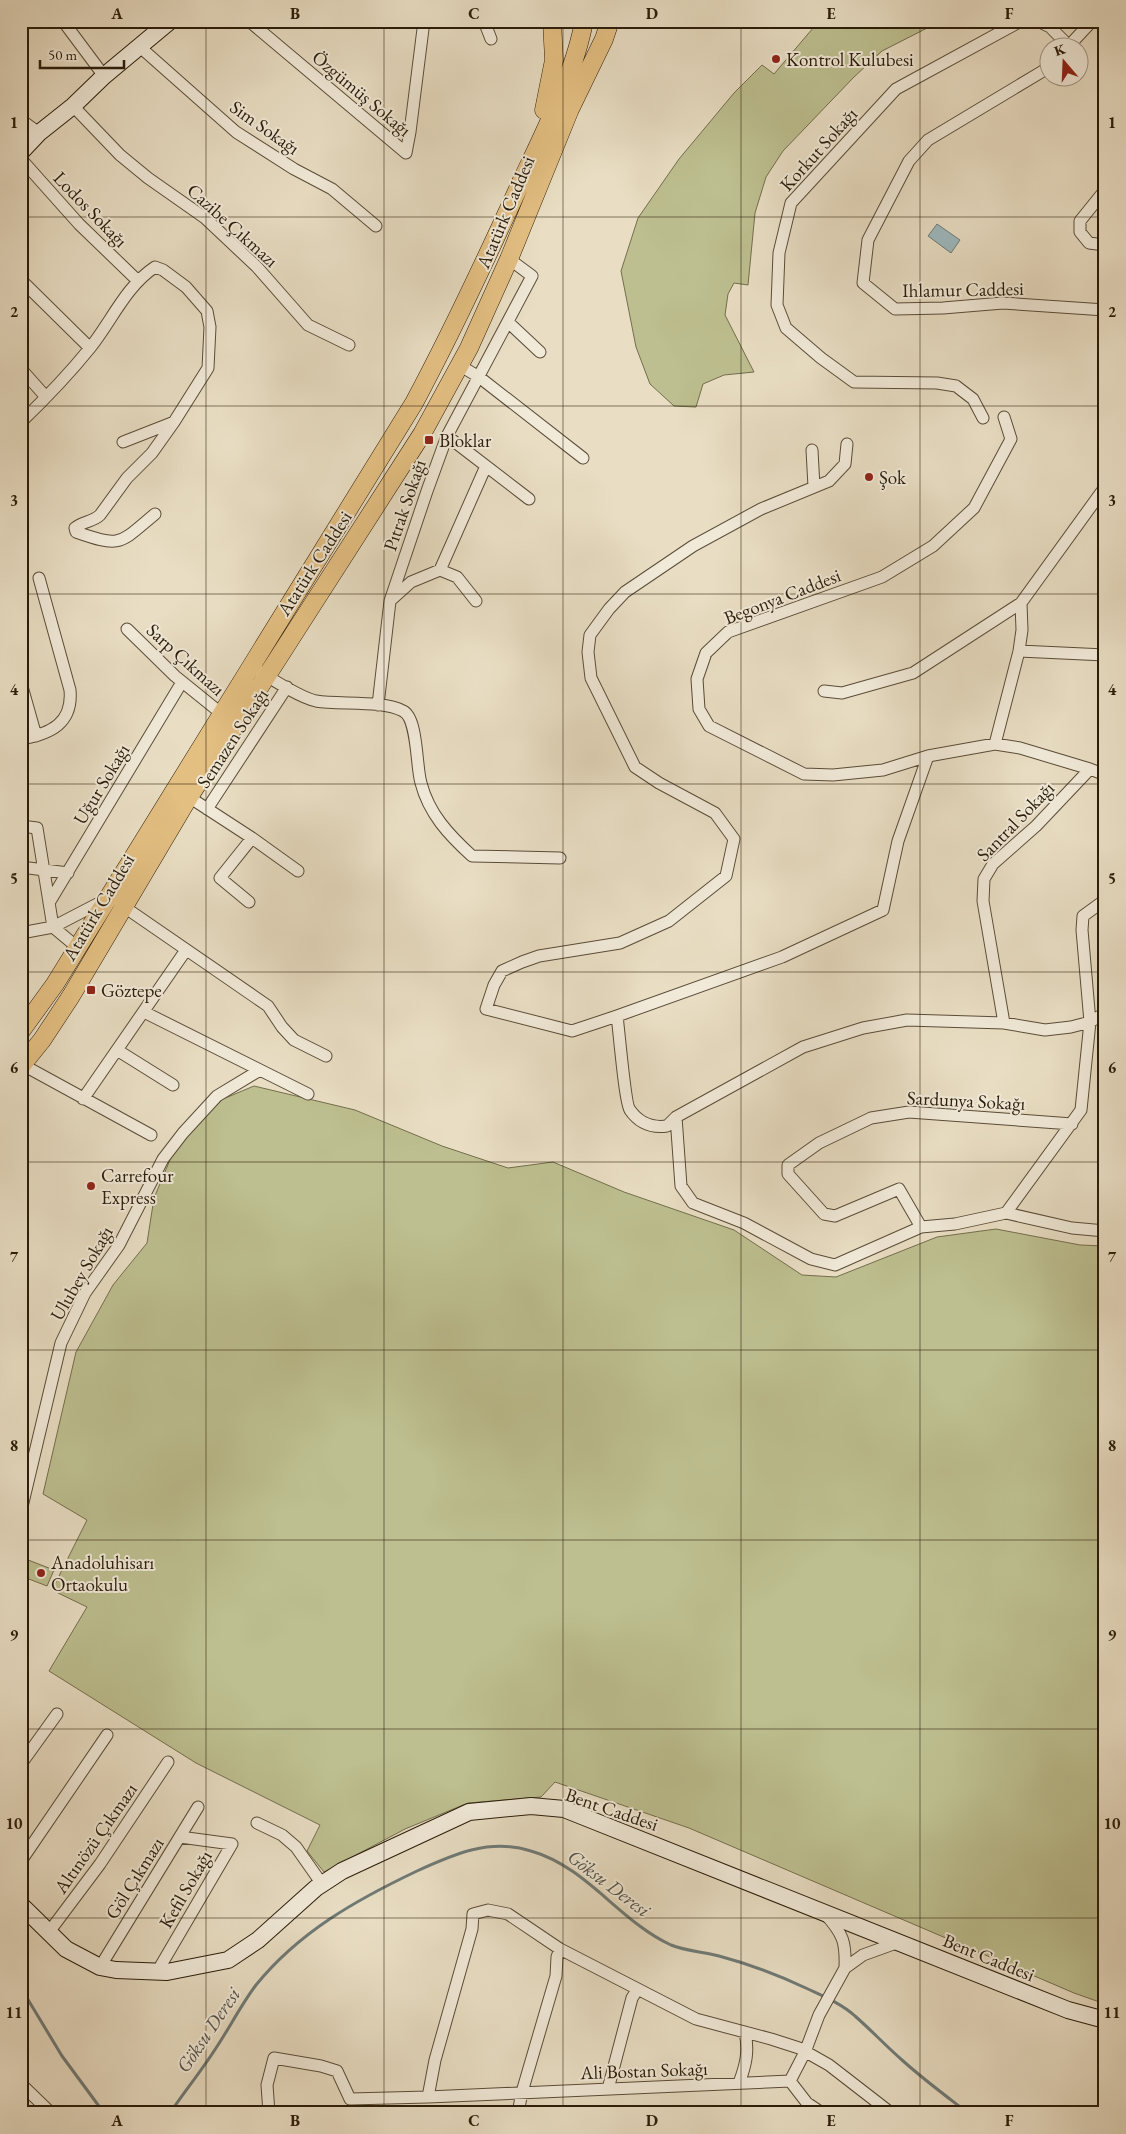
<svg xmlns="http://www.w3.org/2000/svg" width="1126" height="2134" viewBox="0 0 1126 2134" font-family="'EB Garamond',serif">
  <style>
    .green { fill: #bdbf90; stroke: #746e4c }
    .water { fill: #9db9bf; stroke: #6f7a76 }
    .lines { fill: none; stroke-linecap: round; stroke-linejoin: round }
    .stream { stroke: #6f7a76; stroke-width: 3 }
    .street-casing { stroke: #5a4c38; stroke-width: 13 }
    .secondary-casing { stroke: #2a1c09; stroke-width: 18 }
    .primary-casing { stroke: #2a1c09; stroke-width: 19 }
    .street { stroke: #f1ead9; stroke-width: 11 }
    .secondary { stroke: #f1ead9; stroke-width: 16 }
    .primary { stroke: #e4bf82; stroke-width: 18 }
    .grid { fill: none; stroke: #2a1c09; stroke-width: 1; stroke-opacity: 0.55 }
    .poi-dot { fill: #8f2418; stroke: #f1ead9; stroke-width: 2 }
    .labels { text-anchor: middle; stroke-width: 4; stroke-linejoin: round; paint-order: stroke }
    .poi-label { font-size: 19px; fill: #2a1c09; stroke: #f1ead9; text-anchor: start }
    .street-label { font-size: 19px; fill: #2a1c09; stroke: #f1ead9 }
    .water-label { font-size: 20px; font-style: italic; fill: #525349; stroke: #f1ead9 }
    .neatline { fill: none; stroke: #2a1c09; stroke-width: 2 }
    .grid-label { font-size: 16px; text-anchor: middle; font-weight: bold; fill: #2a1c09 }
  </style>
  <rect width="100%" height="100%" fill="#e9dec4"/>
  <filter id="stains"><feTurbulence type="fractalNoise" baseFrequency=".004" numOctaves="4"/><feColorMatrix values="0 0 0 0 .2 0 0 0 0 .09 0 0 0 0 .02 0 0 0 .5 -.17"/></filter>
  <radialGradient id="worn" r=".72"><stop offset=".6" stop-color="#630" stop-opacity="0"/><stop offset="1" stop-color="#630" stop-opacity=".3"/></radialGradient>
  <path class="green" d="M 819,21 L 863,21 L 877,29 L 883,21 L 941,21 L 882,51 L 854,77 L 783,151 L 766,177 L 755,213 L 748,285 L 734,283 L 728,294 L 725,315 L 754,372 L 724,375 L 703,384 L 696,407 L 674,406 L 650,384 L 636,347 L 621,271 L 638,218 L 679,159 L 734,93 L 762,65 L 774,74 Z
    M 254,1086 L 355,1110 L 442,1146 L 508,1168 L 553,1162 L 624,1192 L 734,1230 L 802,1275 L 836,1277 L 937,1237 L 996,1229 L 1080,1245 L 1105,1246 L 1105,2004 L 1074,1993 L 689,1828 L 555,1782 L 541,1797 L 468,1803 L 405,1829 L 324,1872 L 307,1851 L 320,1825 L 196,1763 L 49,1671 L 87,1607 L 52,1590 L 87,1520 L 43,1494 L 76,1352 L 113,1285 L 147,1243 L 154,1198 L 172,1155 L 192,1128 L 223,1099 Z
    M 23,1558 L 54,1570 L 47,1586 L 21,1576 Z"/>
  <path class="water" d="M 937,224 L 960,240 L 951,253 L 928,236 Z"/>
  <g class="lines">
    <path class="stream" d="M 21,1988 L 62,2056 L 104,2113
      M 170,2113 C 185,2091 202,2070 216,2048 C 230,2027 241,2005 256,1985 C 299,1932 356,1900 417,1871 C 454,1854 490,1838 531,1851 C 587,1867 619,1921 671,1945 C 685,1951 704,1952 719,1956 C 749,1964 779,1975 808,1989 C 823,1996 842,2004 855,2016 C 871,2030 886,2046 902,2060 C 923,2079 946,2096 968,2113"/>
    <defs>
      <path id="street" d="M 63,21 L 104,76
        M 249,21 L 406,153 L 410,132 L 424,21
        M 484,21 L 491,39
        M 1038,21 L 1050,27 L 1069,46
        M 140,47 L 236,132 L 294,169 L 332,189 L 376,226
        M 1067,48 L 1092,21
        M 1048,66 L 1043,71 L 928,140 L 909,161 L 868,240 L 863,283 L 895,309 L 943,308 L 1003,303 L 1105,310
        M 73,106 L 120,155 L 148,178 L 205,218 L 257,267 L 308,325 L 349,345
        M 21,120 L 39,133
        M 21,159 L 79,224 L 138,281
        M 1105,190 L 1080,221 L 1080,232 L 1089,243 L 1105,245
        M 21,280 L 90,348
        M 508,322 L 540,352
        M 459,365 L 479,377 L 583,458
        M 21,369 L 46,397
        M 1004,417 L 1011,439 L 974,508 L 933,546 L 882,577 L 728,632 L 706,653 L 697,679 L 699,709 L 709,726 L 804,774 L 833,775 L 883,770 L 928,756 L 995,744 L 1020,748 L 1090,769 L 1105,775
        M 983,418 L 973,399 L 956,386 L 937,383 L 854,382 L 821,358 L 786,328 L 777,305 L 779,253 L 791,203 L 896,89 L 1021,21
        M 21,422 C 45,399 69,374 90,348 C 111,322 126,286 155,267 L 163,270 L 186,287 L 207,311 L 210,327 L 208,368 L 174,422 L 152,453 L 127,478 L 100,515 C 93,522 83,521 75,528 L 76,532 C 122,548 119,544 155,514
        M 447,436 L 529,499
        M 123,442 L 174,422
        M 847,444 L 845,464 L 829,481 L 761,509 L 693,546 L 625,592 L 609,609 L 590,635 L 588,652 L 591,678 L 635,767 L 659,783 L 715,813 L 734,839 L 726,876 L 669,921 L 620,943 L 539,956 L 522,962 L 502,971 L 494,985 L 486,1009 L 572,1031 L 617,1016 L 782,957 L 883,910 L 898,841 L 928,756
        M 812,450 L 814,487
        M 440,570 L 486,466
        M 391,600 L 411,582 L 440,570 L 457,577 L 476,601
        M 127,629 L 175,676 L 222,714
        M 1019,651 L 1105,655
        M 252,667 C 269,677 298,697 316,701 C 339,705 383,700 403,711 C 418,718 416,767 421,783 C 429,814 449,835 472,856 L 560,858
        M 21,683 L 36,736
        M 824,691 L 842,693 L 913,673 L 1021,603
        M 378,705 L 390,601 L 427,491 L 447,436 L 532,276 L 509,259
        M 21,739 C 51,734 73,723 70,690 L 39,578
        M 995,744 L 1019,651 L 1022,630 L 1021,603 L 1105,487
        M 189,797 L 252,838 L 220,878 L 249,902
        M 207,809 L 287,687
        M 21,826 L 37,828 L 53,927
        M 252,838 L 298,871
        M 21,867 L 68,873
        M 49,903 L 182,682
        M 120,904 L 268,1006 L 282,1027 L 294,1040 L 326,1056
        M 53,927 L 77,947
        M 21,933 L 53,927 L 105,900
        M 144,1012 L 308,1094
        M 617,1016 C 619,1030 625,1104 630,1110 C 639,1123 652,1128 667,1126 L 676,1117 L 803,1047 L 863,1028 L 907,1020 L 1004,1023 L 1045,1030 L 1071,1027 L 1090,1022 L 1105,1013
        M 1004,1023 L 983,901 L 984,879 L 993,864 L 1036,826 L 1090,769
        M 117,1050 L 173,1085
        M 23,1065 L 151,1135
        M 83,1099 L 186,950
        M 676,1117 L 681,1186 L 693,1203 L 744,1223 L 811,1259 L 835,1265 L 921,1227 L 955,1224 L 1006,1213 L 1072,1228 L 1105,1231
        M 1006,1213 L 1081,1110 L 1090,1022 L 1082,930 L 1083,916 L 1105,900
        M 921,1227 L 899,1189 L 835,1216 L 824,1214 L 788,1174 L 788,1165 L 819,1143 L 871,1118 L 909,1112 L 1072,1124
        M 21,1511 L 61,1343 L 85,1293 L 119,1245 L 163,1159 L 183,1133 L 217,1096 L 260,1070
        M 21,1764 L 57,1714
        M 257,1823 L 282,1835 L 296,1847 L 322,1884
        M 21,1861 L 107,1735
        M 826,1915 C 843,1934 846,1942 845,1968 L 863,1955 L 899,1942
        M 49,1932 L 100,1864 L 168,1762
        M 100,1967 L 198,1807
        M 157,1972 L 232,1844 L 180,1837
        M 790,2081 L 807,2103 L 822,2113
        M 739,2083 C 746,2065 749,2051 745,2032
        M 21,2084 L 51,2113
        M 608,2089 L 632,1998 L 637,1990
        M 428,2097 L 790,2081 L 805,2052 L 819,2015 L 845,1968
        M 269,2113 L 267,2085 L 274,2058 L 321,2066 L 337,2071 L 350,2099 L 428,2097 L 435,2060 L 472,1929 L 473,1914 L 488,1910 L 508,1914 L 560,1949 L 696,2019 L 771,2039 L 799,2048 L 829,2065 L 891,2113
        M 518,2113 L 522,2092 L 556,1976 L 557,1957 L 560,1949"/>
      <path id="secondary" d="M 21,152 L 39,133 L 73,106 L 104,76 L 170,21
        M 21,1905 L 66,1949 L 100,1967 L 116,1970 L 167,1972 L 228,1960 L 258,1940 L 316,1888 L 342,1871 L 469,1812 L 531,1806 L 564,1809 L 1068,2010 L 1105,2020"/>
      <path id="primary" d="M 544,110 L 554,60 L 552,21
        M 21,1031 L 55,984 L 414,403 C 453,330 488,255 522,180 C 544,133 575,72 584,21
        M 21,1066 L 42,1040 L 71,996 L 189,797 L 422,434 L 469,348 L 509,259 L 570,109 L 604,39 L 610,21"/>
    </defs>
    <use href="#street" class="street-casing"/>
    <use href="#secondary" class="secondary-casing"/>
    <use href="#primary" class="primary-casing"/>
    <use href="#street" class="street"/>
    <use href="#secondary" class="secondary"/>
    <use href="#primary" class="primary"/>
  </g>
  <path class="grid" d="M 206,21 L 206,2113M 384,21 L 384,2113M 563,21 L 563,2113M 741,21 L 741,2113M 920,21 L 920,2113M 21,217 L 1105,217M 21,406 L 1105,406M 21,594 L 1105,594M 21,784 L 1105,784M 21,972 L 1105,972M 21,1162 L 1105,1162M 21,1350 L 1105,1350M 21,1540 L 1105,1540M 21,1729 L 1105,1729M 21,1918 L 1105,1918"/>
  <g class="poi-dot">
    <circle cx="776" cy="59" r="5"/>
    <rect x="424" y="435" width="10" height="10" rx="2.5"/>
    <circle cx="869" cy="477" r="5"/>
    <rect x="86" y="985" width="10" height="10" rx="2.5"/>
    <circle cx="91" cy="1186" r="5"/>
    <circle cx="41" cy="1573" r="5"/>
  </g>
  <g class="labels">
    <g class="poi-label">
      <text x="786" y="66">Kontrol Kulubesi</text>
      <text x="439" y="447">Bloklar</text>
      <text x="879" y="484">Şok</text>
      <text x="101" y="997">Göztepe</text>
      <text x="101" y="1182">Carrefour<tspan x="101" dy="22">Express</tspan></text>
      <text x="51" y="1569">Anadoluhisarı<tspan x="51" dy="22">Ortaokulu</tspan></text>
    </g>
    <g class="street-label">
      <text transform="translate(362 93) rotate(40)" y="7">Özgümüş Sokağı</text>
      <text transform="translate(265 127) rotate(35)" y="7">Sim Sokağı</text>
      <text transform="translate(818 149) rotate(-48)" y="7">Korkut Sokağı</text>
      <text transform="translate(91 209) rotate(46)" y="7">Lodos Sokağı</text>
      <text transform="translate(505 212) rotate(-67)" y="7">Atatürk Caddesi</text>
      <text transform="translate(233 225) rotate(42)" y="7">Cazibe Çıkmazı</text>
      <text transform="translate(963 289) rotate(-1)" y="7">Ihlamur Caddesi</text>
      <text transform="translate(404 505) rotate(-71)" y="7">Pıtrak Sokağı</text>
      <text transform="translate(314 563) rotate(-57)" y="7">Atatürk Caddesi</text>
      <text transform="translate(782 596) rotate(-21)" y="7">Begonya Caddesi</text>
      <text transform="translate(186 659) rotate(42)" y="7">Sarp Çıkmazı</text>
      <text transform="translate(232 738) rotate(-57)" y="7">Semazen Sokağı</text>
      <text transform="translate(101 784) rotate(-59)" y="7">Uğur Sokağı</text>
      <text transform="translate(1015 821) rotate(-46)" y="7">Santral Sokağı</text>
      <text transform="translate(98 907) rotate(-59)" y="7">Atatürk Caddesi</text>
      <text transform="translate(966 1100) rotate(3)" y="7">Sardunya Sokağı</text>
      <text transform="translate(81 1273) rotate(-60)" y="7">Ulubey Sokağı</text>
      <text transform="translate(612 1809) rotate(19)" y="7">Bent Caddesi</text>
      <text transform="translate(95 1838) rotate(-55)" y="7">Altınözü Çıkmazı</text>
      <text transform="translate(134 1878) rotate(-58)" y="7">Göl Çıkmazı</text>
      <text transform="translate(185 1889) rotate(-60)" y="7">Kefil Sokağı</text>
      <text transform="translate(989 1957) rotate(22)" y="7">Bent Caddesi</text>
      <text transform="translate(644 2070) rotate(-2)" y="7">Ali Bostan Sokağı</text>
    </g>
    <g class="water-label">
      <text transform="translate(609 1883) rotate(37)" y="7">Göksu Deresi</text>
      <text transform="translate(208 2030) rotate(-56)" y="7">Göksu Deresi</text>
    </g>
  </g>
  <rect width="1126" height="2134" fill="none" stroke="#e9dec4" stroke-width="55"/>
  <g transform="translate(1064 62) rotate(341)"><circle r="24" fill="#f1ead9" stroke="#a19886"/>
  <path d="M0-4L9 19L0 12L-9 19Z" fill="#8f2418"/>
  <text y="-8" font-size="14" font-weight="bold" text-anchor="middle" fill="#2a1c09">K</text>
  </g>
  <path d="M40 60v8h84v-8" fill="none" stroke="#2a1c09" stroke-width="2.5"/>
  <text x="48" y="60" font-size="15" fill="#2a1c09" stroke="#f1ead9" stroke-width="4" paint-order="stroke">50 m</text>
  <rect x="28" y="28" width="1070" height="2078" class="neatline"/>
  <g class="grid-label">
    <text x="117" y="19">A</text>
    <text x="295" y="19">B</text>
    <text x="474" y="19">C</text>
    <text x="652" y="19">D</text>
    <text x="831" y="19">E</text>
    <text x="1009" y="19">F</text>
    <text x="14" y="128">1</text>
    <text x="1112" y="128">1</text>
    <text x="14" y="317">2</text>
    <text x="1112" y="317">2</text>
    <text x="14" y="506">3</text>
    <text x="1112" y="506">3</text>
    <text x="14" y="695">4</text>
    <text x="1112" y="695">4</text>
    <text x="14" y="884">5</text>
    <text x="1112" y="884">5</text>
    <text x="14" y="1073">6</text>
    <text x="1112" y="1073">6</text>
    <text x="14" y="1262">7</text>
    <text x="1112" y="1262">7</text>
    <text x="14" y="1451">8</text>
    <text x="1112" y="1451">8</text>
    <text x="14" y="1640">9</text>
    <text x="1112" y="1640">9</text>
    <text x="14" y="1829">10</text>
    <text x="1112" y="1829">10</text>
    <text x="14" y="2018">11</text>
    <text x="1112" y="2018">11</text>
    <text x="117" y="2126">A</text>
    <text x="295" y="2126">B</text>
    <text x="474" y="2126">C</text>
    <text x="652" y="2126">D</text>
    <text x="831" y="2126">E</text>
    <text x="1009" y="2126">F</text>
  </g>
  <rect width="100%" height="100%" filter="url(#stains)"/>
  <rect width="100%" height="100%" fill="url(#worn)"/>
</svg>
